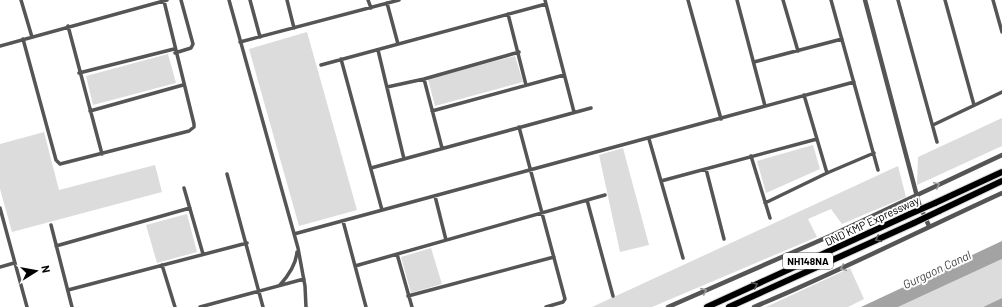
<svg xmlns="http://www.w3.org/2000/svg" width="1002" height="307" viewBox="0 0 1002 307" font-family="Barlow,sans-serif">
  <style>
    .green { fill: #dcdcdc }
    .water { fill: #a3a3a3 }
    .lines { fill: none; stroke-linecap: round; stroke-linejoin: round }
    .trunk-casing { stroke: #dbdbdb; stroke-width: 8 }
    .minor { stroke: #555; stroke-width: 3.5 }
    .tertiary { stroke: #555; stroke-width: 4.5 }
    .trunk { stroke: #000; stroke-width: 6 }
    .trunk-bridge-casing { stroke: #dbdbdb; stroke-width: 8; stroke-linecap: butt }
    .trunk-bridge { stroke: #000; stroke-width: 6 }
    .oneway { stroke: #999 }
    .oneway2 { stroke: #595959 }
    .labels { text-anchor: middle; stroke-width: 4; stroke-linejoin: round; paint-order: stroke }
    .shield { fill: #fff; stroke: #4c4c4c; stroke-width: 1 }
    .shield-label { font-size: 10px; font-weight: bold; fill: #000 }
    .street-label { font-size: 11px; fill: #000; stroke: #fff }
    .water-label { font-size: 12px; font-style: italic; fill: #444; stroke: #fff }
  </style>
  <rect width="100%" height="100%" fill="#fff"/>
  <path class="green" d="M 307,32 L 357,210 L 299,226 L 249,49 Z
    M 168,54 L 176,83 L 93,105 L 86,76 Z
    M 515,56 L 523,82 L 435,106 L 428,79 Z
    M 1002,118 L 1002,146 L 917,185 L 918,157 Z
    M 44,132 L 59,190 L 155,165 L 162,192 L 12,232 L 0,189 L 0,144 Z
    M 813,145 L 820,169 L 766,193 L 757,161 Z
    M 623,148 L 649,245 L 620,252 L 599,155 Z
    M 898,166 L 906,197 L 842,224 L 831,209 L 808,219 L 817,237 L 652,307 L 592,307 Z
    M 187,214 L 197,252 L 157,263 L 146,225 Z
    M 431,248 L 442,284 L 411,293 L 401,257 Z
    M 1002,259 L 1002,298 L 983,307 L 898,307 Z
    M 850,268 L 864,299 L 848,307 L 766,307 Z"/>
  <path class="water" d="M 1002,241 L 1002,259 L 898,307 L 861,307 Z
    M 1002,298 L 1002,307 L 983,307 Z"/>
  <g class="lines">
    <defs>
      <path id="trunk" d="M 935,203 L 1002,172
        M 939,211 L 1002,181
        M 707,307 L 910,214
        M 729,307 L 914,223"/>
    </defs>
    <use href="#trunk" class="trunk-casing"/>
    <path class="minor" d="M 21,0 L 32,37
      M 229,0 L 298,248 L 305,286 L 306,307
      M 250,0 L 260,37
      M 287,0 L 294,28
      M 368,0 L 371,8
      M 545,0 L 574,112
      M 688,0 L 721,119
      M 737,0 L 765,106
      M 783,0 L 798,51
      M 831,0 L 878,170
      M 898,0 L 937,142
      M 945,0 L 974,105
      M 993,0 L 1002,32
      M 387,3 L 398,44
      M 508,14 L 526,85
      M 68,26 L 102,154
      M 23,39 L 56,160 L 60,164 L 189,131 L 194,127 L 194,124 L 164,1
      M 240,42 L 399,0
      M 0,46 L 167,0
      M 378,50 L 404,159
      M 175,53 L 191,48 L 193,44 L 181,0
      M 341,59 L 382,210
      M 754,62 L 842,39
      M 321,65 L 546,4
      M 79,73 L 174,49
      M 424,79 L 442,148
      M 387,87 L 424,79 L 519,52
      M 804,95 L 827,173
      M 90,111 L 183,85
      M 432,111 L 564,75
      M 933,125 L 1002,92
      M 519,127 L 565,299 L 563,302 L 546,307
      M 649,139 L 683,258
      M 751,156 L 770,218
      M 371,168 L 591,108
      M 706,169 L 724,239
      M 227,174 L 263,307
      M 661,181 L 817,139
      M 184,188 L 203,254
      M 435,196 L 446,240
      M 587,200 L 613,296
      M 765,203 L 827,173 L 874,153
      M 0,208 L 27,307
      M 343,221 L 366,307
      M 51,225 L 72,307
      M 294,234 L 854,82
      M 56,246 L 190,208
      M 397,254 L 412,307
      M 162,265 L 175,307
      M 355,266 L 605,195
      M 0,267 L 14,263
      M 280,285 C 288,276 296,265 297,252
      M 68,290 L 247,243
      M 408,296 L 554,257
      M 200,307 L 304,279"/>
    <path class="tertiary" d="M 865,0 L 919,204 L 929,226
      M 668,307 L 830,236 L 1002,155
      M 754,307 C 838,272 919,231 1002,193"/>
    <use href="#trunk" class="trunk"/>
    <defs>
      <path id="trunk-bridge" d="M 910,214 L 935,203
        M 914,223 L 939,211"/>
    </defs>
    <use href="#trunk-bridge" class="trunk-bridge-casing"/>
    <use href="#trunk-bridge" class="trunk-bridge"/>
  </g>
  <defs><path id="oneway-chevron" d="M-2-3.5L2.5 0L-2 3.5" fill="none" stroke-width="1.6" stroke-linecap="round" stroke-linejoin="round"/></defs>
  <g class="oneway">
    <use href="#oneway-chevron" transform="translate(937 185) rotate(-25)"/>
    <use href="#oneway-chevron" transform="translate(843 268) rotate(155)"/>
    <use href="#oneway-chevron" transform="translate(704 291) rotate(-24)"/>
  </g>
  <g class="oneway2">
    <use href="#oneway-chevron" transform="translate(878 239) rotate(155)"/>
    <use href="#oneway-chevron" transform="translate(755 285) rotate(-25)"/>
  </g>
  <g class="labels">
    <rect class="shield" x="783" y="253" width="50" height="16" rx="3"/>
    <g class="shield-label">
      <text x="808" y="265">NH148NA</text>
    </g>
    <g class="street-label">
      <text transform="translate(872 221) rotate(-25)" y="4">DND KMP Expressway</text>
    </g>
    <g class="water-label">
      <text transform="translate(937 270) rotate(-25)" y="4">Gurgaon Canal</text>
    </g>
  </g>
  <g transform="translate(36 271) rotate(79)" stroke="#ffffff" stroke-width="3" paint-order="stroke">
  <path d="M0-3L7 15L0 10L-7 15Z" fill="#000000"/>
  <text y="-6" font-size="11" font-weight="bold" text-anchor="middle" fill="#000000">N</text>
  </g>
</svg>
